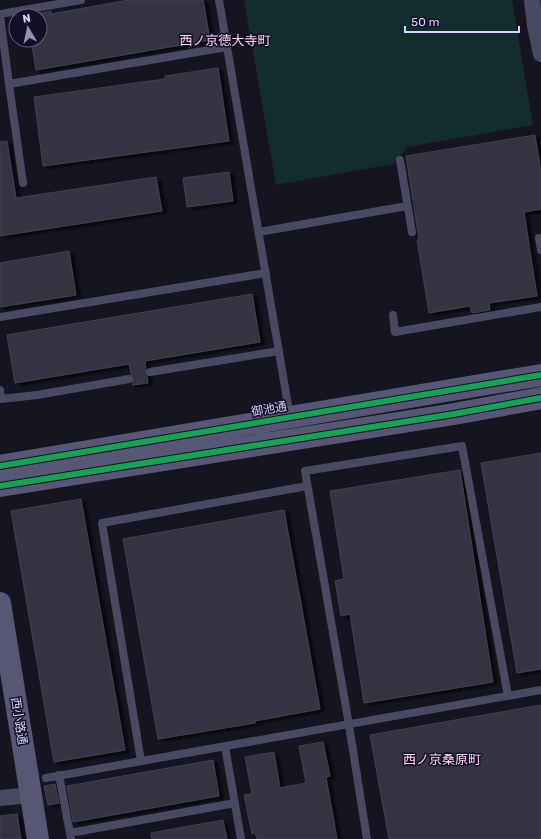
<svg xmlns="http://www.w3.org/2000/svg" width="541" height="839" viewBox="0 0 541 839" font-family="Rubik,'Noto Sans JP',sans-serif">
  <style>
    .green { fill: #132c2d }
    .building { fill: #343243; stroke: #433f54; filter: url(#shadow) }
    .lines { fill: none; stroke-linecap: round; stroke-linejoin: round }
    .lane { stroke: #4a4962; stroke-width: 8 }
    .street { stroke: #4a4962; stroke-width: 16 }
    .secondary { stroke: #575674; stroke-width: 22 }
    .cycleway-casing { stroke: #130f26; stroke-width: 8 }
    .cycleway { stroke: #1a9f57; stroke-width: 6 }
    .labels { text-anchor: middle; stroke-width: 3; stroke-linejoin: round; paint-order: stroke }
    .street-label { font-size: 12px; fill: #d9d4ff; stroke: #130f26 }
    .neighbourhood-label { font-size: 13px; fill: #ffd6f0; stroke: #130f26 }
  </style>
  <defs>
    <filter id="shadow"><feDropShadow dx="4.5" dy="2.5" stdDeviation="1" flood-color="#0009"/></filter>
  </defs>
  <rect width="100%" height="100%" fill="#161421"/>
  <path class="green" d="M 244,0 L 512,0 L 533,125 L 408,147 L 393,164 L 276,185 Z"/>
  <path class="building" d="M 129,0 L 203,0 L 210,40 L 36,70 L 31,40 L 40,40 L 40,29 L 43,28 L 40,13 L 51,11 L 51,14 Z
    M 218,68 L 229,141 L 43,166 L 34,97 L 165,79 L 165,76 Z
    M 535,135 L 541,173 L 541,209 L 524,212 L 537,296 L 489,303 L 490,310 L 472,313 L 470,306 L 429,313 L 417,240 L 419,239 L 406,156 Z
    M 7,141 L 16,198 L 156,177 L 162,211 L 0,236 L 0,142 Z
    M 229,172 L 233,201 L 187,207 L 183,178 Z
    M 69,251 L 76,295 L 0,307 L 0,263 Z
    M 252,294 L 260,342 L 145,361 L 146,369 L 145,373 L 147,376 L 148,383 L 132,385 L 134,378 L 131,374 L 129,364 L 15,383 L 7,335 Z
    M 541,453 L 541,669 L 517,673 L 481,463 Z
    M 460,470 L 493,682 L 364,703 L 350,614 L 341,616 L 335,581 L 344,579 L 330,491 Z
    M 81,499 L 125,750 L 54,762 L 11,511 Z
    M 284,510 L 320,709 L 255,721 L 255,723 L 158,739 L 123,539 Z
    M 541,705 L 541,839 L 389,839 L 370,735 Z
    M 323,742 L 330,776 L 326,777 L 337,839 L 257,839 L 255,833 L 252,834 L 244,795 L 252,794 L 245,757 L 274,752 L 280,788 L 306,783 L 299,746 Z
    M 213,760 L 219,796 L 73,822 L 67,786 Z
    M 55,784 L 59,803 L 48,805 L 44,786 Z
    M 17,814 L 21,839 L 0,839 L 0,816 Z
    M 223,820 L 227,839 L 152,839 L 151,833 Z"/>
  <g class="lines">
    <path class="lane" d="M 219,0 L 290,417
      M 0,14 L 81,0
      M 0,16 L 9,84
      M 400,160 L 412,232
      M 23,183 L 9,84 L 227,47
      M 259,232 L 407,206
      M 539,238 L 541,250
      M 393,315 L 395,332 L 541,307
      M 0,317 L 266,273
      M 150,372 L 279,351
      M 0,390 L 1,399 L 37,395 L 129,379
      M 225,746 L 241,839
      M 141,761 L 102,523 L 307,486
      M 59,775 L 71,839
      M 46,778 L 541,690
      M 70,833 L 235,803
      M 367,839 L 349,725 L 305,471 L 462,446 L 508,696"/>
    <path class="street" d="M 532,0 L 535,26 L 541,54
      M 0,798 L 31,795"/>
    <path class="secondary" d="M 0,466 L 541,375
      M 0,486 L 454,414 L 541,398
      M 0,603 L 38,839"/>
    <defs>
      <path id="cycleway" d="M 0,466 L 541,375
        M 0,486 L 454,414 L 541,398"/>
    </defs>
    <use href="#cycleway" class="cycleway-casing"/>
    <use href="#cycleway" class="cycleway"/>
  </g>
  <g class="labels">
    <g class="street-label">
      <text transform="translate(269 409) rotate(-10)" y="4">御池通</text>
      <text transform="translate(19 721) rotate(81)" y="4">西小路通</text>
    </g>
    <g class="neighbourhood-label">
      <text x="225" y="45">西ノ京徳大寺町</text>
      <text x="442" y="764">西ノ京桑原町</text>
    </g>
  </g>
  <g transform="translate(28 28) rotate(351)"><circle r="19" fill="#130f26" stroke="#625e7d"/>
  <path d="M0-3L7 15L0 10L-7 15Z" fill="#9591b1"/>
  <text y="-6" font-size="11" font-weight="bold" text-anchor="middle" fill="#d9d4ff">N</text>
  </g>
  <path d="M405 26v6h114v-6" fill="none" stroke="#d9d4ff" stroke-width="2"/>
  <text x="411" y="26" font-size="12" fill="#d9d4ff" stroke="#130f26" stroke-width="3" paint-order="stroke">50 m</text>
</svg>
